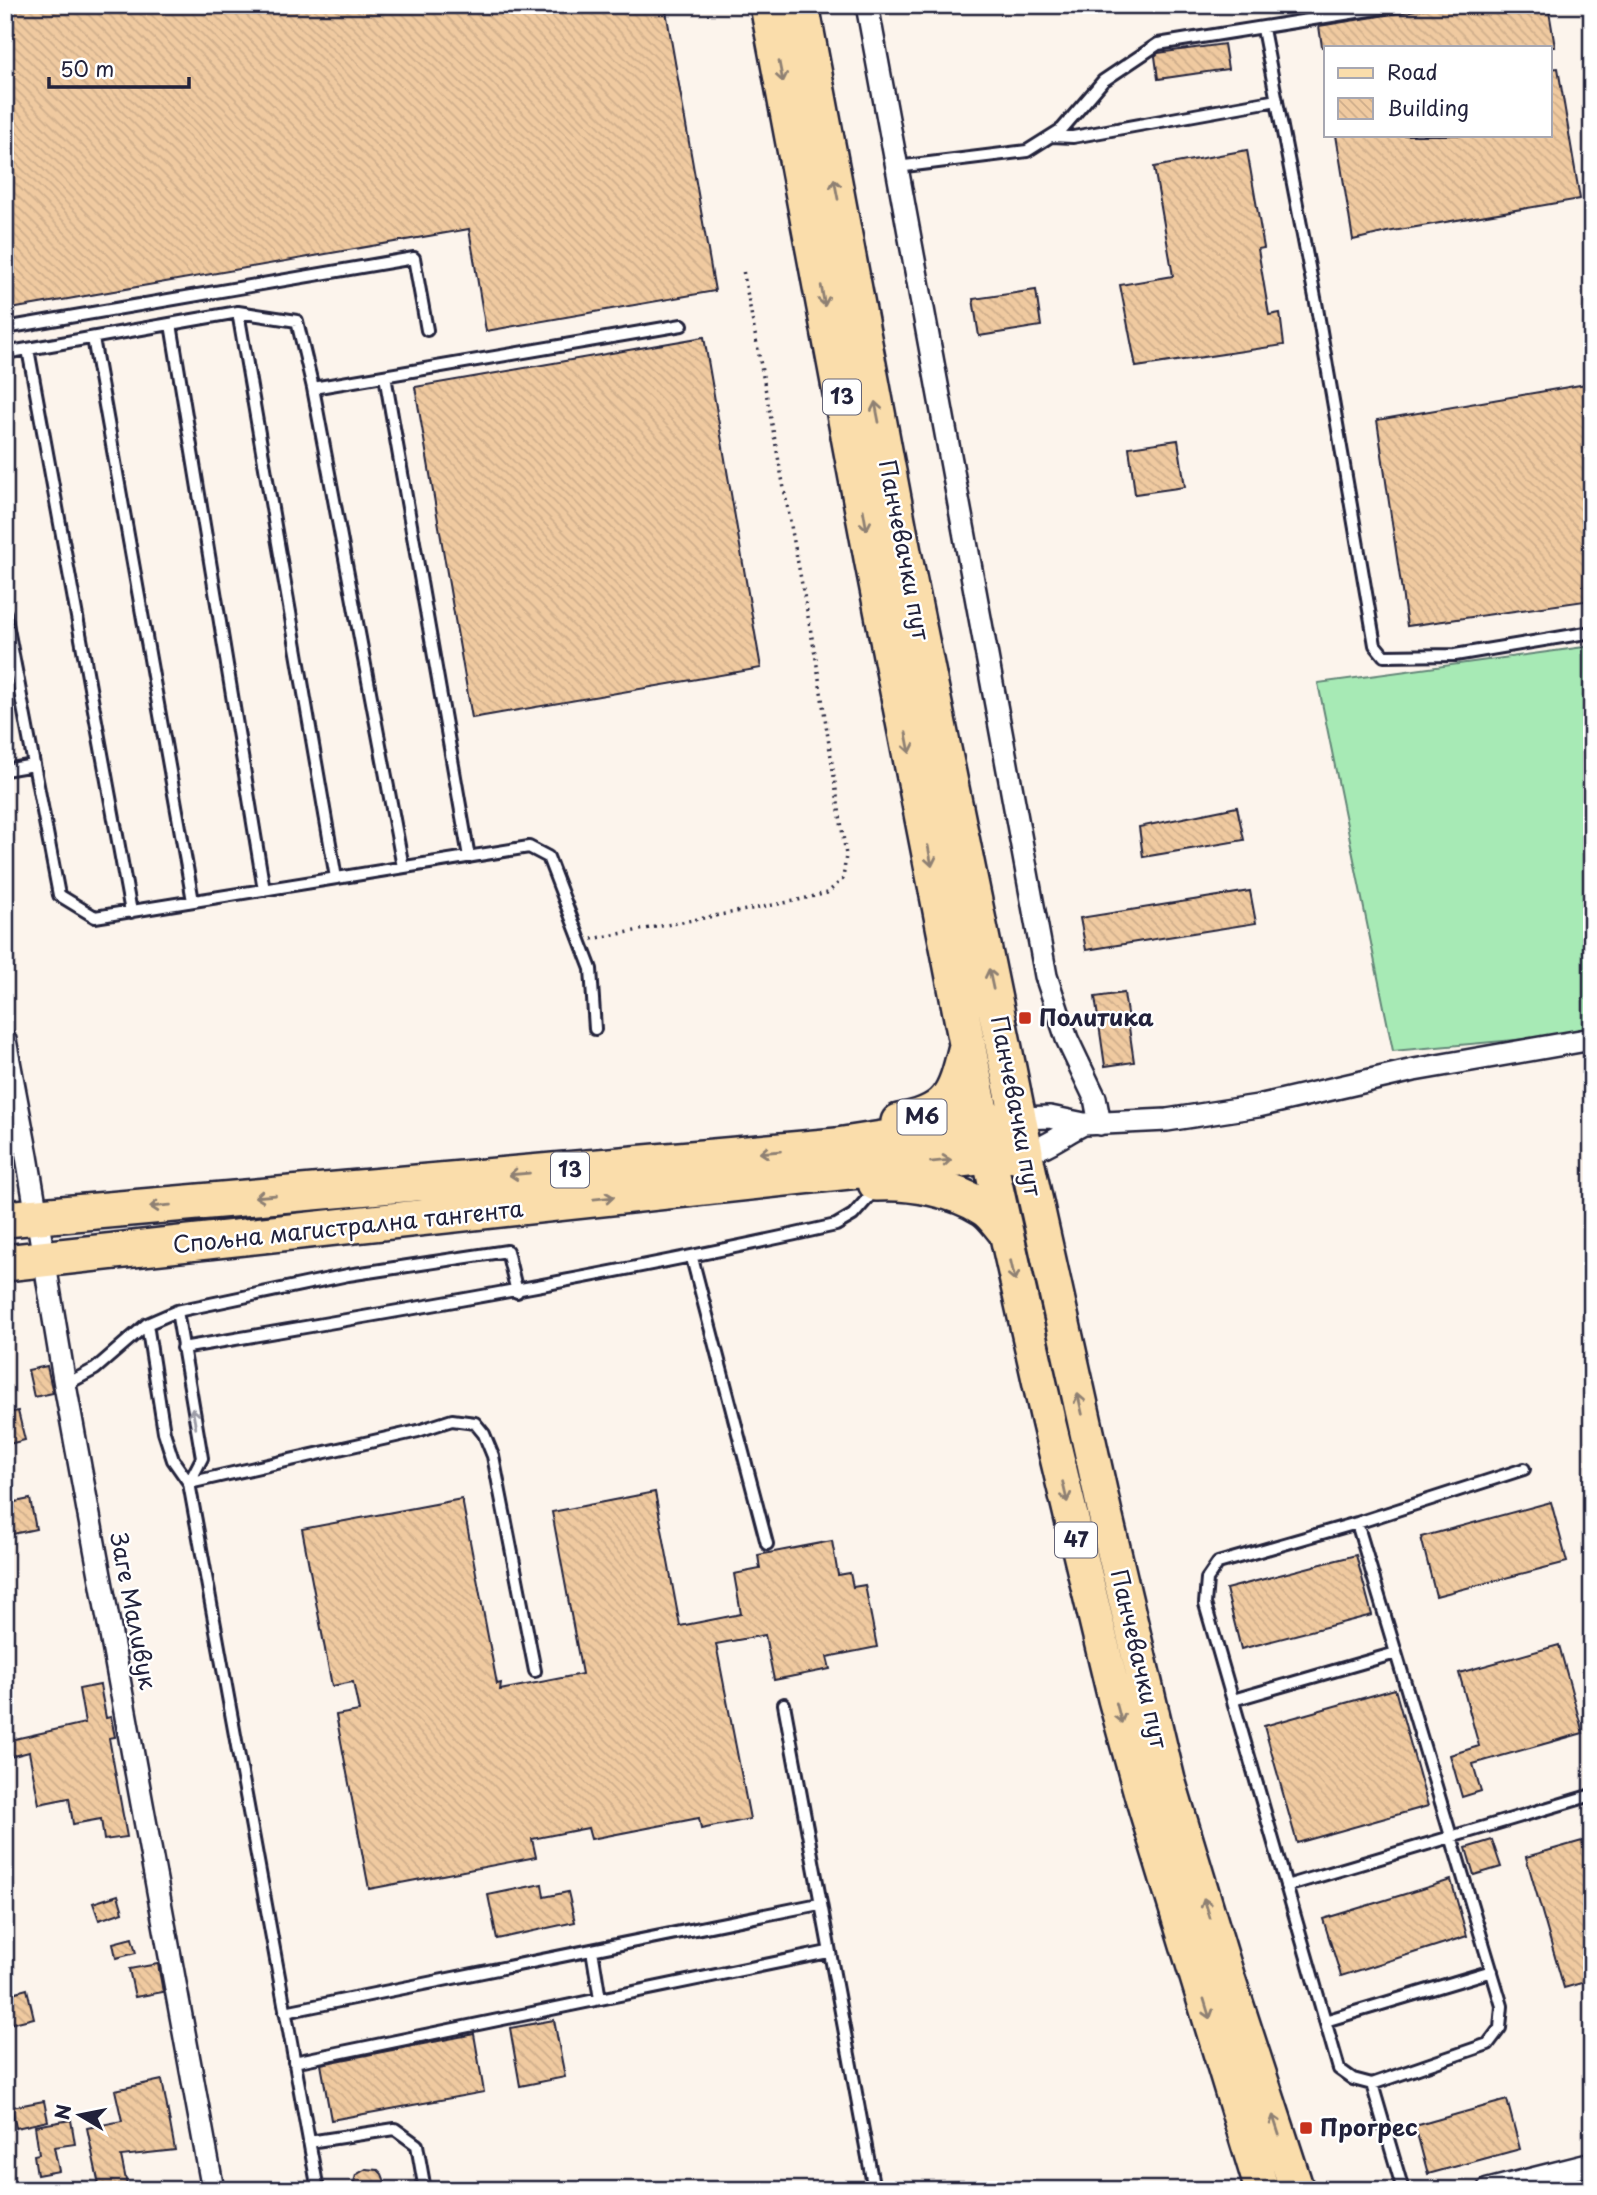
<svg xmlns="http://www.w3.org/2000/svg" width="1597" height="2195" viewBox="0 0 1597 2195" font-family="'Playpen Sans',sans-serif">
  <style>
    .grass { fill: #a7eab5; stroke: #648678; stroke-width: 2 }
    .building { fill: url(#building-back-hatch); stroke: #22223b; stroke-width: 2 }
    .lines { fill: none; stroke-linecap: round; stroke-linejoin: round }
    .service-casing { stroke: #22223b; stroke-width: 16 }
    .minor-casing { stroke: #22223b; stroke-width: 26 }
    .primary-casing { stroke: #22223b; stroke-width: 38 }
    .trunk-casing { stroke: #22223b; stroke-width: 40 }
    .path { stroke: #22223b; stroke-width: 3.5; stroke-dasharray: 2 5; stroke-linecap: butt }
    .service { stroke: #fff; stroke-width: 10 }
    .minor { stroke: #fff; stroke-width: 21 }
    .primary { stroke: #faddab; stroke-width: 33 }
    .trunk { stroke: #faddab; stroke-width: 35 }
    .oneway { stroke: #8e8073 }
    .oneway2 { stroke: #9c9ca7 }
    .poi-dot { fill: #c8321e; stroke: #fff; stroke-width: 2.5 }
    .labels { text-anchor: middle; stroke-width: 5; stroke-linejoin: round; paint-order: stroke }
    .shield { fill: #fff; stroke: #646476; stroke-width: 2 }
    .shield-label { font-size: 21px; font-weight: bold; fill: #22223b }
    .street-label { font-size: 23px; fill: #22223b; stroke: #fff }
    .poi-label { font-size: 23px; font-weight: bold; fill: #22223b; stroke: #fff; text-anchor: start }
  </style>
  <defs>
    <pattern id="building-back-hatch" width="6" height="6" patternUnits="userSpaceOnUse" patternTransform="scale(1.75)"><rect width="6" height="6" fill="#f0caa0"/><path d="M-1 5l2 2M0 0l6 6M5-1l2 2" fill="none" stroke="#cead8b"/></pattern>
  </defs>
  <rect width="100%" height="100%" fill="#fcf4ec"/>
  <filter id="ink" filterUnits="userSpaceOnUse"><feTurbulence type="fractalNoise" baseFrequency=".0143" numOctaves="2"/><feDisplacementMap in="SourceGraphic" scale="14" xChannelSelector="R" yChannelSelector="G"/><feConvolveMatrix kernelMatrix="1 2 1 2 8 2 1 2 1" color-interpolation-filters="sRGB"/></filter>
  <g filter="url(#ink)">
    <path class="grass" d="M 1592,646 L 1592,1033 L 1393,1051 L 1318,683 Z"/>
    <path class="building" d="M 5,5 L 665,5 L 715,291 L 486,331 L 469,229 L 5,310 Z
      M 1447,5 L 1548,5 L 1555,47 L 1322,47 L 1319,26 Z
      M 1224,44 L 1228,69 L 1158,79 L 1155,56 L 1158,53 Z
      M 1558,68 L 1580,199 L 1387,232 L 1353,240 L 1336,135 L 1550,135 L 1550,69 Z
      M 1247,150 L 1264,248 L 1258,249 L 1269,315 L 1280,313 L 1284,345 L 1136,367 L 1120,285 L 1173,276 L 1154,167 Z
      M 1036,290 L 1041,326 L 979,336 L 973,299 Z
      M 704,337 L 761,668 L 472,718 L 415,387 Z
      M 1592,383 L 1592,600 L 1407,626 L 1377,420 Z
      M 1178,440 L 1185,487 L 1135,494 L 1129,447 Z
      M 1237,807 L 1244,840 L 1143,857 L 1139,827 Z
      M 1250,891 L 1256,923 L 1086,950 L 1080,918 Z
      M 1124,993 L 1134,1062 L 1105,1066 L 1095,997 Z
      M 47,1366 L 53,1393 L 34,1397 L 28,1370 Z
      M 18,1411 L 25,1440 L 5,1445 L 5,1414 Z
      M 655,1492 L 680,1626 L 741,1614 L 734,1574 L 760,1569 L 758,1555 L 832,1541 L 838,1575 L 850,1573 L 853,1587 L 865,1585 L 877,1647 L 827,1657 L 830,1669 L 774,1680 L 765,1635 L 716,1644 L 750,1819 L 701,1829 L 699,1818 L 591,1839 L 588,1828 L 532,1839 L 536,1857 L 369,1889 L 336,1715 L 359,1711 L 353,1682 L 332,1686 L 302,1529 L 462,1499 L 497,1684 L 501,1683 L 500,1690 L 582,1674 L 552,1512 Z
      M 30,1499 L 36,1529 L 8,1535 L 5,1504 Z
      M 1551,1502 L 1567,1562 L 1436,1596 L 1421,1537 Z
      M 1356,1555 L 1372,1615 L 1241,1649 L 1226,1589 Z
      M 1559,1645 L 1583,1733 L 1473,1764 L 1481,1791 L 1462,1797 L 1450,1755 L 1479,1746 L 1459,1673 Z
      M 100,1685 L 106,1718 L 111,1717 L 115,1737 L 109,1738 L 127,1837 L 104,1840 L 101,1819 L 73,1824 L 69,1798 L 39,1804 L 29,1752 L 10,1757 L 6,1741 L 85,1723 L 79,1689 Z
      M 1395,1689 L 1428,1806 L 1297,1843 L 1264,1726 Z
      M 1492,1840 L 1501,1867 L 1474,1875 L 1466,1848 Z
      M 1582,1841 L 1592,1876 L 1592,1980 L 1564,1988 L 1526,1857 Z
      M 1451,1880 L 1467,1936 L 1341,1976 L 1323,1919 Z
      M 542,1884 L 544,1897 L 568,1892 L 575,1922 L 497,1939 L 488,1895 Z
      M 118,1895 L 123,1912 L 99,1920 L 93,1903 Z
      M 132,1938 L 136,1953 L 116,1958 L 113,1943 Z
      M 158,1964 L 163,1992 L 135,1997 L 129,1969 Z
      M 27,1989 L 34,2018 L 5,2025 L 5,1995 Z
      M 554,2020 L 565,2077 L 520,2086 L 510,2028 Z
      M 474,2034 L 484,2092 L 331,2120 L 321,2064 Z
      M 162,2080 L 175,2150 L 121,2156 L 128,2190 L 100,2190 L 87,2128 L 122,2121 L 115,2090 Z
      M 1507,2100 L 1520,2149 L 1428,2174 L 1415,2126 Z
      M 44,2101 L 48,2121 L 16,2128 L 12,2107 Z
      M 71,2120 L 75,2144 L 54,2147 L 59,2171 L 37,2175 L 34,2155 L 39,2154 L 35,2126 Z
      M 366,2169 L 378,2170 L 382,2174 L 388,2190 L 352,2190 L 356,2175 Z"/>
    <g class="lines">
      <defs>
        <path id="service" d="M 1263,29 L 1317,308 L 1375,645 L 1384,656 L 1455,655 L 1592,632
          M 1052,136 L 1073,137 L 1277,100
          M 897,167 L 1027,151 L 1062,129 L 1103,81 L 1158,44 L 1401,5
          M 238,312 L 336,878
          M 171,324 L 264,890
          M 5,328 L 414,258 L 427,330
          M 93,338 L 193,901
          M 28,349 L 131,912
          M 5,353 L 238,312 L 297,321 L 313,388 L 682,325
          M 385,376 L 469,857
          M 313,388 L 403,867
          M 5,613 L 59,895 L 95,917 L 529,847 L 548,857 L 591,969 L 595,1029
          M 5,770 L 34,765
          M 692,1258 L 767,1544
          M 177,1311 L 202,1458 L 189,1483
          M 147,1324 L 164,1432 L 173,1460 L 189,1483 L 318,2190
          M 182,1348 C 401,1311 619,1274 836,1225 L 853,1215 L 875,1190
          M 65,1385 L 95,1369 L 147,1324 L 177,1311 L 348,1275 L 507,1251 L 517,1292
          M 189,1483 L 418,1431 L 452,1420 L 475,1423 L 484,1434 L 493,1456 L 535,1671
          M 1357,1523 L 1502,2006 L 1500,2028 L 1488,2044 L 1372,2084 L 1353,2079 L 1339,2069 L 1205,1604 L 1207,1579 L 1218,1563 L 1357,1523 L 1524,1469
          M 1233,1700 L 1396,1653
          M 784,1704 L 874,2190
          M 1286,1886 L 1592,1795
          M 592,1950 L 600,1999
          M 285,2012 L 819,1904
          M 1325,2021 L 1492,1971
          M 294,2062 L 828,1952
          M 1372,2084 L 1403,2190
          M 309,2142 L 395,2129 L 417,2145 L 425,2190"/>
        <path id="minor" d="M 867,5 L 1046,976 L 1067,1039 L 1095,1098 L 1100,1124
          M 5,1040 L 27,1156 L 65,1385 L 213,2190
          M 1019,1118 L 1050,1117 L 1084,1124 L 1167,1120 L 1258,1106 L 1414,1070 L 1592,1039
          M 1025,1152 C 1046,1149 1064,1133 1084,1124
          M 1488,2190 L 1592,2164"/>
        <path id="primary" d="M 1025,1152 L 1106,1518 L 1168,1780 L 1227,1975 L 1297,2190
          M 989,1156 L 1048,1420 L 1115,1699 L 1142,1797 L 1262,2190"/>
        <path id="trunk" d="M 768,5 L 872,558 L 989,1156
          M 899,1122 C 949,1113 955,1095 966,1050
          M 876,1183 C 910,1181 955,1189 984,1208 C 992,1213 997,1221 1003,1228
          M 5,1219 L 837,1146 L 1005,1120
          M 5,1263 L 1025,1152 L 903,552 L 801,5"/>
      </defs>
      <use href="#service" class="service-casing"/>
      <use href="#minor" class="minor-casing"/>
      <use href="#primary" class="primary-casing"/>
      <use href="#trunk" class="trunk-casing"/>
      <path class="path" d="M 592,939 L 794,901 L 827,893 L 843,879 L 846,855 L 816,659 L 743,270"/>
      <use href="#service" class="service"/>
      <use href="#minor" class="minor"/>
      <use href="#primary" class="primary"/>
      <use href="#trunk" class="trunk"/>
    </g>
    <defs><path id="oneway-shaft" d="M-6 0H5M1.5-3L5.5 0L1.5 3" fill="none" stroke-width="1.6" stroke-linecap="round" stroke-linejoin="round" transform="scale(1.75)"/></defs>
    <g class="oneway">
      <use href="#oneway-shaft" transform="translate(781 72) rotate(79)"/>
      <use href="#oneway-shaft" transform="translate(836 189) rotate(-101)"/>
      <use href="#oneway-shaft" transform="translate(823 296) rotate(80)"/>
      <use href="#oneway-shaft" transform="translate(877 412) rotate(-101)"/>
      <use href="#oneway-shaft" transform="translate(865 520) rotate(80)"/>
      <use href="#oneway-shaft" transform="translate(908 743) rotate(79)"/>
      <use href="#oneway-shaft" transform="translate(930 856) rotate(79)"/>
      <use href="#oneway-shaft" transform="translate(991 979) rotate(-102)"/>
      <use href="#oneway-shaft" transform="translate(770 1152) rotate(175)"/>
      <use href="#oneway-shaft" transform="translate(941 1161) rotate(-6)"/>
      <use href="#oneway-shaft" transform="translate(519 1174) rotate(175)"/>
      <use href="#oneway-shaft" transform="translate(265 1196) rotate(175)"/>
      <use href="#oneway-shaft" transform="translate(604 1198) rotate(-6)"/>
      <use href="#oneway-shaft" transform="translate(160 1206) rotate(175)"/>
      <use href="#oneway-shaft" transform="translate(1013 1271) rotate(77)"/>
      <use href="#oneway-shaft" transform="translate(1080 1404) rotate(-103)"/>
      <use href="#oneway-shaft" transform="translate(1065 1492) rotate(77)"/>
      <use href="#oneway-shaft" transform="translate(1119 1713) rotate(75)"/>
      <use href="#oneway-shaft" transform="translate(1207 1908) rotate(-107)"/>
      <use href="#oneway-shaft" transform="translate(1207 2009) rotate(73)"/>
      <use href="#oneway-shaft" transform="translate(1276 2125) rotate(-108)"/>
    </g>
    <use class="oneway2" href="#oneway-shaft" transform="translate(194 1418) rotate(-100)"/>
  </g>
  <g class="poi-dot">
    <rect x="1018" y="1011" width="14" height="14" rx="3.5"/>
    <rect x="1299" y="2121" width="14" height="14" rx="3.5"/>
  </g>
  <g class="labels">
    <g class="shield">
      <rect x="823" y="379.5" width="38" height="35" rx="5"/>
      <rect x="897.5" y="1099.5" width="49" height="35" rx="5"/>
      <rect x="551" y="1152.5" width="38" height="35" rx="5"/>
      <rect x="1055" y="1522.5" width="42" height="35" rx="5"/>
    </g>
    <g class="shield-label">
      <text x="842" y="404">13</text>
      <text x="922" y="1124">M6</text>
      <text x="570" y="1177">13</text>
      <text x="1076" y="1547">47</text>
    </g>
    <g class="street-label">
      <text transform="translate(904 550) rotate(79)" y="8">Панчевачки пут</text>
      <text transform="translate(1016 1106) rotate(79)" y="8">Панчевачки пут</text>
      <text transform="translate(348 1227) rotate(-6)" y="8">Спољна магистрална тангента</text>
      <text transform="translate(133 1611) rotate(79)" y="8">Заге Маливук</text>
      <text transform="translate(1139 1659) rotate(77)" y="8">Панчевачки пут</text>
    </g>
    <g class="poi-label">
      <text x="1039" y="1026">Политика</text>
      <text x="1320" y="2136">Прогрес</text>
    </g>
  </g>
  <rect width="1597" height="2195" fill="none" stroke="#fff" stroke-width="28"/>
  <rect x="14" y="14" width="1569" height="2167" fill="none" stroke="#22223b" stroke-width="2.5" filter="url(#ink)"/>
  <rect x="1324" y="46" width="228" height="91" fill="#ffffff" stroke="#a7a7b1" stroke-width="2"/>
  <rect x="1338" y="68" width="35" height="10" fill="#faddab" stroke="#a7a7b1" stroke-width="2"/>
  <text x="1387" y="80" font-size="21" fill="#22223b">Road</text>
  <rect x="1338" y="98" width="35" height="21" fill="url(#building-back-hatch)" stroke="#a7a7b1" stroke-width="2"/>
  <text x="1387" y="116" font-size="21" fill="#22223b">Building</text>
  <g transform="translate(80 2115) rotate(280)" stroke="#ffffff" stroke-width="5" paint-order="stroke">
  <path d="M0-5L12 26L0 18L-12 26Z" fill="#22223b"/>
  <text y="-10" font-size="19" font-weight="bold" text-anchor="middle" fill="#22223b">N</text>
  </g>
  <path d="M49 77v10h140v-10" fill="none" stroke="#22223b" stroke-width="3.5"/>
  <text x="60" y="77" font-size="21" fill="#22223b" stroke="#ffffff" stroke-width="5" paint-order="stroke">50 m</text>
</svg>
